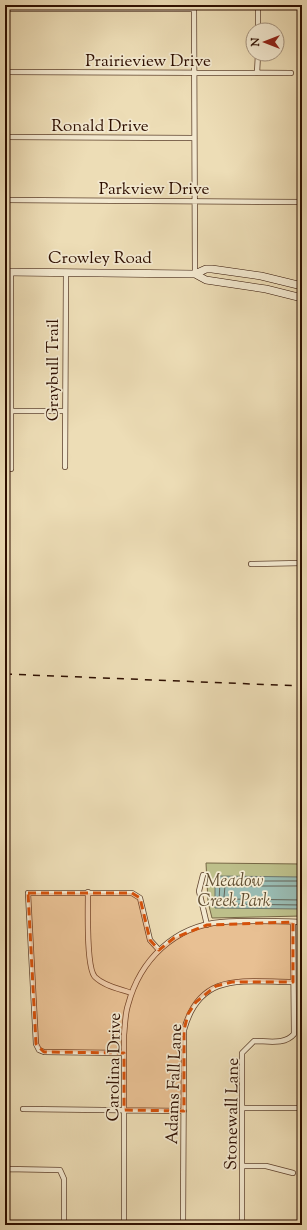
<svg xmlns="http://www.w3.org/2000/svg" width="307" height="1230" viewBox="0 0 307 1230" font-family="'Sorts Mill Goudy',serif">
  <style>
    .green { fill: #bdbf8a; stroke: #766745 }
    .water { fill: #99bbb2; stroke: #6e766b }
    .lines { fill: none; stroke-linecap: round; stroke-linejoin: round }
    .shore { stroke: #646559; stroke-width: 1 }
    .minor-casing { stroke: #5e422e; stroke-width: 6 }
    .secondary-casing { stroke: #2e0f00; stroke-width: 8 }
    .minor { stroke: #f3e9d0; stroke-width: 4.5 }
    .secondary { stroke: #f3e9d0; stroke-width: 7 }
    .rail { stroke: #2e0f00; stroke-width: 1.5; stroke-dasharray: 7 7; stroke-linecap: butt }
    .marked { fill: #d5520b; fill-opacity: 0.2; stroke: #d5520b; stroke-width: 3; stroke-dasharray: 8 5; stroke-linejoin: round }
    .labels { text-anchor: middle; stroke-width: 3.5; stroke-linejoin: round; paint-order: stroke }
    .street-label { font-size: 17px; fill: #2e0f00; stroke: #f3e9d0 }
    .park-label { font-size: 17px; font-style: italic; fill: #604d30; stroke: #f3e9d0 }
  </style>
  <rect width="100%" height="100%" fill="#edddb6"/>
  <filter id="stains"><feTurbulence type="fractalNoise" baseFrequency=".005" numOctaves="4"/><feColorMatrix values="0 0 0 0 .2 0 0 0 0 .09 0 0 0 0 .02 0 0 0 .5 -.17"/></filter>
  <radialGradient id="worn" r=".72"><stop offset=".6" stop-color="#630" stop-opacity="0"/><stop offset="1" stop-color="#630" stop-opacity=".3"/></radialGradient>
  <path class="green" d="M 206,863 L 302,864 L 302,916 L 212,918 L 208,902 Z"/>
  <path class="water" d="M 215,876 L 302,877 L 302,909 L 215,908 Z"/>
  <g class="lines">
    <path class="shore" d="M 302,881 L 220,881 L 219,902 L 221,904 L 302,905
      M 302,886 L 225,886 L 224,897 L 226,899 L 302,900"/>
    <defs>
      <path id="minor" d="M 194,5 L 195,274
        M 5,9 L 194,9
        M 258,30 L 258,5
        M 5,72 L 291,73
        M 257,73 L 258,54
        M 5,137 L 194,138
        M 5,200 L 302,202
        M 5,411 L 65,411
        M 65,467 L 66,272
        M 11,469 L 11,272
        M 251,564 L 302,563
        M 203,875 L 199,891 L 207,925
        M 88,892 C 88,908 86,968 95,977 C 104,986 120,989 131,993
        M 124,1053 L 44,1052 L 39,1050 L 36,1044 L 28,893 L 132,893 L 140,898 L 150,940 L 159,950
        M 242,1108 L 302,1108
        M 23,1109 L 184,1111
        M 242,1166 L 266,1166 L 293,1173
        M 5,1169 L 60,1170 L 64,1179 L 64,1225
        M 6,1225 L 6,1169
        M 124,1225 L 124,1035 C 125,1026 125,1014 128,1005 C 140,960 174,926 222,922 C 248,920 276,921 302,922
        M 183,1225 L 184,1030 C 200,971 243,982 293,982
        M 242,1225 L 242,1053 L 254,1041 C 268,1041 285,1045 294,1034 L 293,922"/>
      <path id="secondary" d="M 5,272 L 195,274 L 206,269 L 212,269 L 261,276 L 302,286
        M 195,274 L 206,280 L 266,289 L 302,298"/>
    </defs>
    <use href="#minor" class="minor-casing"/>
    <use href="#secondary" class="secondary-casing"/>
    <use href="#minor" class="minor"/>
    <use href="#secondary" class="secondary"/>
    <path class="rail" d="M 5,674 L 302,686"/>
  </g>
  <path class="marked" d="M 28,893 L 132,893 L 140,898 L 150,940 L 159,950 L 174,938 L 207,925 L 293,922 L 293,982 L 232,982 L 216,986 L 196,1002 L 188,1014 L 184,1030 L 184,1111 L 124,1110 L 124,1053 L 44,1052 L 36,1044 Z"/>
  <g class="labels">
    <g class="street-label">
      <text x="148" y="66">Prairieview Drive</text>
      <text x="100" y="131">Ronald Drive</text>
      <text x="154" y="194">Parkview Drive</text>
      <text x="100" y="263">Crowley Road</text>
      <text transform="translate(52 370) rotate(-90)" y="6">Graybull Trail</text>
      <text transform="translate(113 1067) rotate(-89)" y="6">Carolina Drive</text>
      <text transform="translate(173 1084) rotate(-88)" y="6">Adams Fall Lane</text>
      <text transform="translate(231 1114) rotate(-89)" y="6">Stonewall Lane</text>
    </g>
    <g class="park-label">
      <text x="234" y="886">Meadow<tspan x="234" dy="20">Creek Park</tspan></text>
    </g>
  </g>
  <rect width="307" height="1230" fill="none" stroke="#edddb6" stroke-width="20"/>
  <rect x="6" y="6" width="295" height="1218" fill="none" stroke="#2e0f00" stroke-width="2"/>
  <rect x="10" y="10" width="287" height="1210" fill="none" stroke="#2e0f00"/>
  <g transform="translate(265 42) rotate(270)"><circle r="19" fill="#f3e9d0" stroke="#a4927d"/>
  <path d="M0-3L7 15L0 10L-7 15Z" fill="#8f2418"/>
  <text y="-6" font-size="11" font-weight="bold" text-anchor="middle" fill="#2e0f00">N</text>
  </g>
  <rect width="100%" height="100%" filter="url(#stains)"/>
  <rect width="100%" height="100%" fill="url(#worn)"/>
</svg>
